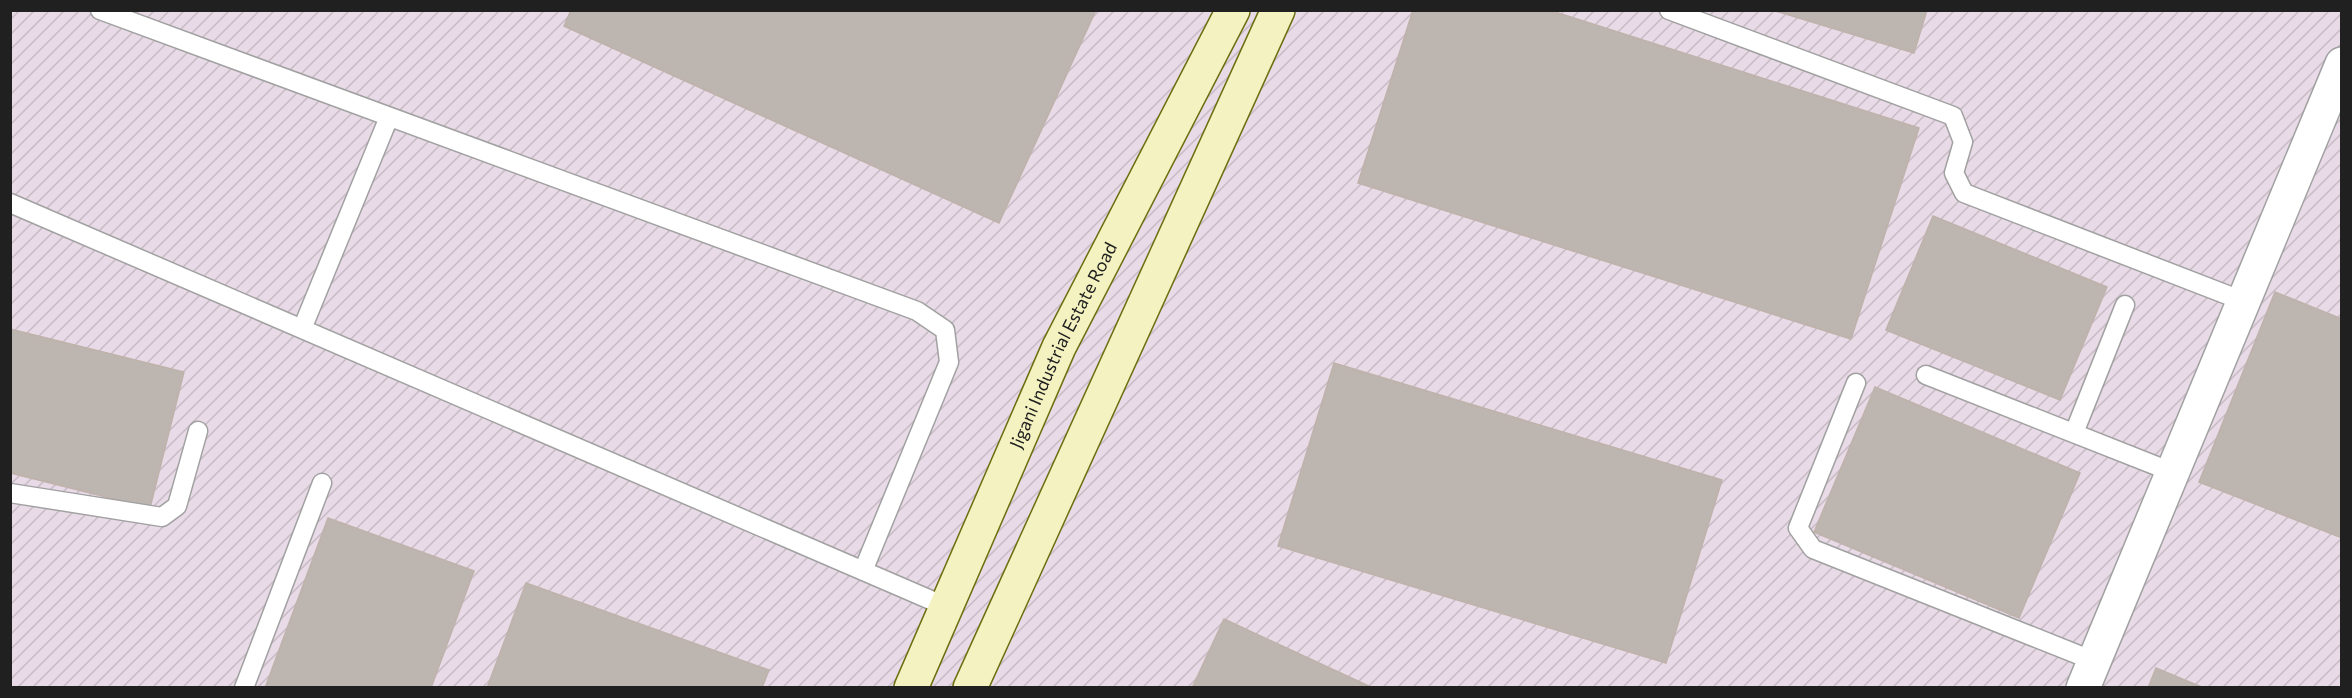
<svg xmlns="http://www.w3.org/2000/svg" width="2352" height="698" viewBox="0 0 2352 698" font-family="Commissioner,sans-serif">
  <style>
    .industrial { fill: url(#industrial-furrows) }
    .building { fill: #bcb5b0; stroke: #c0b2ab; stroke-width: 1.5 }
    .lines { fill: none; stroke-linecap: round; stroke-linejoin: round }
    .lane-casing { stroke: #a1a1a1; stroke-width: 21 }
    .street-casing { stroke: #a1a1a1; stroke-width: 36 }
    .secondary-casing { stroke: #6c6e0f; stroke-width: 36 }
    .lane { stroke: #fff; stroke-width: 18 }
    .street { stroke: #fff; stroke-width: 33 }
    .secondary { stroke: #f4f2c0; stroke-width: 33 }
    .labels { text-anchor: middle; stroke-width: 4.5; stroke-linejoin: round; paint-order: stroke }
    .street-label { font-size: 18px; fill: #202020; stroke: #fff }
  </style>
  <defs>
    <pattern id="industrial-furrows" width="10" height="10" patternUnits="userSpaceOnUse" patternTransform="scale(1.5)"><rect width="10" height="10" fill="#e8dae6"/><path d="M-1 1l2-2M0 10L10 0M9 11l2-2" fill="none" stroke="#c7bbc5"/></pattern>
  </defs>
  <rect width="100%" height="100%" fill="#efece7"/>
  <path class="industrial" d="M 11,11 L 2341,11 L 2341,687 L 11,687 Z"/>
  <path class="building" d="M 571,10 L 1096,10 L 999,223 L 564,26 Z
    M 1413,10 L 1549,10 L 1919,128 L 1851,339 L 1358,183 Z
    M 1772,10 L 1927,10 L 1914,53 Z
    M 1933,216 L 2107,287 L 2060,400 L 1886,330 Z
    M 2275,292 L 2342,319 L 2342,538 L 2199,482 Z
    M 10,329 L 184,372 L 150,508 L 10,473 Z
    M 1334,363 L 1722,480 L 1666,663 L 1278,546 Z
    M 1875,387 L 2080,473 L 2019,618 L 1814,532 Z
    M 328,518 L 474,571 L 431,688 L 265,688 Z
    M 526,583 L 769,670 L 762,688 L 487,688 Z
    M 1224,619 L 1373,688 L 1192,688 Z
    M 2156,668 L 2204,688 L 2148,688 Z"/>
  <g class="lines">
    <defs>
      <path id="lane" d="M 100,10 L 917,311 L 945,330 L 949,362 L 863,571
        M 1669,10 L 1953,116 L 1963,142 L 1954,173 L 1964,193 L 2243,301
        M 10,203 L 947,607
        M 302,329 L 389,117
        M 1926,375 L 2172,472
        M 1856,383 L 1798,528 L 1813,549 L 2094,661
        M 2074,433 L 2125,305
        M 10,493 L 162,517 L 177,506 L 198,431
        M 244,688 L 322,483"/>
      <path id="street" d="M 2083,688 L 2342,64"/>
      <g id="secondary">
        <path id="s1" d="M 911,688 L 1059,347 L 1233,10"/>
        <path d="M 970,688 L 1278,10"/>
      </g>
    </defs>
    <use href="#lane" class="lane-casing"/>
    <use href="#street" class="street-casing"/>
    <use href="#secondary" class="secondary-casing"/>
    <use href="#lane" class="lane"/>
    <use href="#street" class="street"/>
    <use href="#secondary" class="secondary"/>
  </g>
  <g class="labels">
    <g class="street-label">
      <text dy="6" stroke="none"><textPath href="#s1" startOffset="375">Jigani Industrial Estate Road</textPath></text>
    </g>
  </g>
  <rect width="2352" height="698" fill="none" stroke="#202020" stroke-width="24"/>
</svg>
